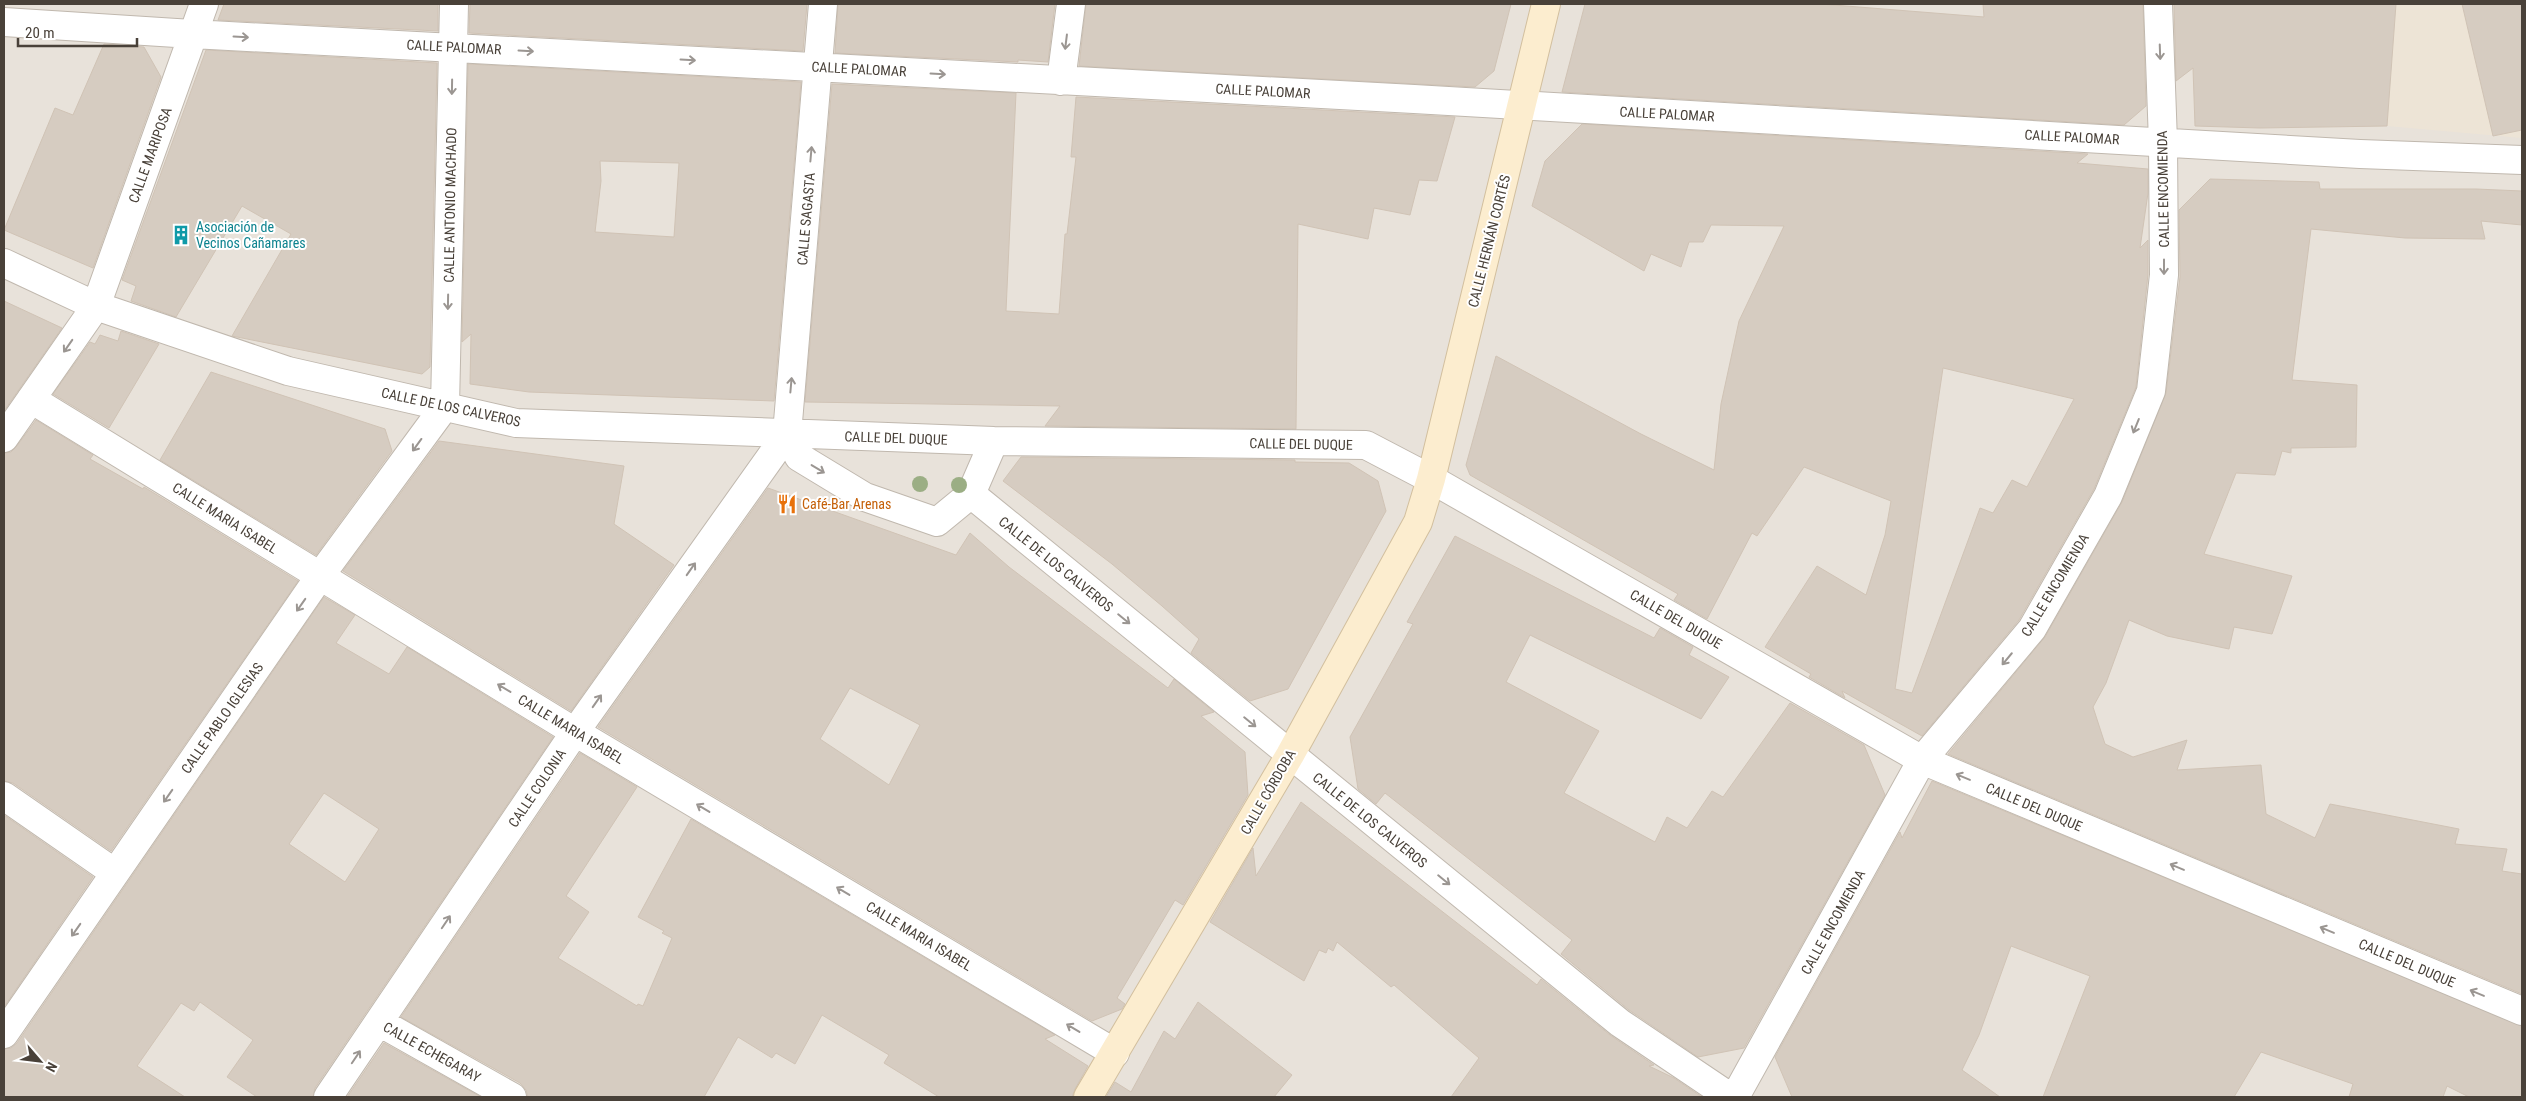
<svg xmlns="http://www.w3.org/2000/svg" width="2526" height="1101" viewBox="0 0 2526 1101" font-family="'Roboto Condensed',sans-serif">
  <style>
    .residential { fill: #e8e2da }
    .education { fill: #ede4d6 }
    .building { fill: #d6ccc1; stroke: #d0c3b5; fill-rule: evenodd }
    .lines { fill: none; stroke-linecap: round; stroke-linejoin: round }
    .minor-casing { stroke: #c0b8ae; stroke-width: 30 }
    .secondary-casing { stroke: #d2bf9e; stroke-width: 30 }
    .minor { stroke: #fff; stroke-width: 28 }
    .secondary { stroke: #fcedcf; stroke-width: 28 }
    .tree { fill: #9bae84 }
    .oneway { stroke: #9b9692 }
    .labels { text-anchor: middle; stroke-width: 4; stroke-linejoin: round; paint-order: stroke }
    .street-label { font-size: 14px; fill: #494139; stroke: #fff }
    .culture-label { font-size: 14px; fill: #0d838f; stroke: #fff; text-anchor: start }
    .food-label { font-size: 14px; fill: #c56008; stroke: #fff; text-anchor: start }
  </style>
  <rect width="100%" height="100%" fill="#f5f1ec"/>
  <path class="residential" d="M 4,4 L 2522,4 L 2522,1097 L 4,1097 Z"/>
  <path class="education" d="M 2314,4 L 2522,4 L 2522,138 L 2387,126 L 2307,127 Z"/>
  <path class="building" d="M 224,4 L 438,4 L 438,31 L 218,20 Z
    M 470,4 L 807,4 L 803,51 L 469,33 Z
    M 838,4 L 1055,4 L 1048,62 L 1018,60 L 1018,62 L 835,53 Z
    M 1086,4 L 1511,4 L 1494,71 L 1475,87 L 1079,66 Z
    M 1585,4 L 1821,4 L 1984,17 L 1983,4 L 2143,4 L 2146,106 L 2124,125 L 1562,92 Z
    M 2174,4 L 2396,4 L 2387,126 L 2260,128 L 2195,126 L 2193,68 L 2176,81 Z
    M 2462,4 L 2522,4 L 2522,130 L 2493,136 Z
    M 104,44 L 144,47 L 161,77 L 93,268 L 4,230 L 55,108 L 73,115 Z
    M 206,50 L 437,63 L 430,367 L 422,374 L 232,336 L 291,234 L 242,206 L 176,317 L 131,301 L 136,286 L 122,280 Z
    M 468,64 L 801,82 L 774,401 L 529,392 L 470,384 L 471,334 L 462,342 ZM 600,161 L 679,163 L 674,237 L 595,232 L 601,181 Z
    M 832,84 L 1016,93 L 1006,311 L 1059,314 L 1065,234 L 1067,234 L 1076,157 L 1071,157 L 1076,97 L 1455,117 L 1437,181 L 1419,180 L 1410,215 L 1374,208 L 1368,239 L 1298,224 L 1296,429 L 1045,426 L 1060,406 L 805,402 Z
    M 1582,124 L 2088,154 L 2077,163 L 2148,169 L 2148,193 L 2140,248 L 2148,240 L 2148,274 L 2136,387 L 2094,489 L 2019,620 L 1922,736 L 1842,691 L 1845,698 L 1809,677 L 1811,674 L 1765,647 L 1817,566 L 1866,595 L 1885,535 L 1891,501 L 1804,467 L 1757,536 L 1752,533 L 1707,619 L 1674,600 L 1678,594 L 1470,475 L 1466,465 L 1496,356 L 1641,434 L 1714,470 L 1721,404 L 1739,321 L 1784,226 L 1711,225 L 1703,242 L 1689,242 L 1681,267 L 1651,254 L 1644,271 L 1532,206 L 1545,161 ZM 1943,368 L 2074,399 L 2027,487 L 2012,480 L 1993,513 L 1980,508 L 1912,693 L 1895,689 Z
    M 2210,179 L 2319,182 L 2320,189 L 2476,189 L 2522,191 L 2522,225 L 2481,221 L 2485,239 L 2405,238 L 2311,229 L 2292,380 L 2357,385 L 2356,447 L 2291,448 L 2291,453 L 2282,451 L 2275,475 L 2236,473 L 2204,554 L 2292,576 L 2272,634 L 2234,627 L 2229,649 L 2167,636 L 2129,620 L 2106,683 L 2093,707 L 2105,744 L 2133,757 L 2187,740 L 2177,770 L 2261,765 L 2266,814 L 2315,838 L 2330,804 L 2459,829 L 2455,844 L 2507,849 L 2502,871 L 2522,874 L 2522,994 L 1948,754 L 2045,637 L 2122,502 L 2166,393 L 2180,277 L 2179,210 Z
    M 4,301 L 62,328 L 4,411 Z
    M 121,331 L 159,344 L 109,428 L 53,394 L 90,342 L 95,344 L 100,335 L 118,341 Z
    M 211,372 L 385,429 L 392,451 L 316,555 L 160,460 Z
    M 36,420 L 93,455 L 90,459 L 143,489 L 144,487 L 298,581 L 111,851 L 13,783 L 4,781 L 4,453 L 11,452 L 16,447 Z
    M 439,441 L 624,466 L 614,524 L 674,565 L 571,711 L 343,571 Z
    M 1021,457 L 1295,460 L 1295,462 L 1349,463 L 1378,481 L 1386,511 L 1288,689 L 1250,701 L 1191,653 L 1199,639 L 1162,606 L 1112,564 L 1003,481 Z
    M 768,488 L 956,555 L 970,533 L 1009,567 L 1168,688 L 1174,679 L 1214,712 L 1201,716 L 1245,752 L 1248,795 L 1183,905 L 1175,900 L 1117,998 L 1125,1004 L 1122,1009 L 1092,1021 L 598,727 ZM 850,688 L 920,725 L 889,785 L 820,739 Z
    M 1455,536 L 1654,638 L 1660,628 L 1693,647 L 1689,655 L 1729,677 L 1701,719 L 1530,635 L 1506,682 L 1599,731 L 1564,793 L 1655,842 L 1667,817 L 1687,828 L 1712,791 L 1723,797 L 1790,703 L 1864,745 L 1885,795 L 1744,1048 L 1698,1057 L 1629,1010 L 1561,954 L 1572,940 L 1385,793 L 1376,804 L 1358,789 L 1350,737 L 1413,624 L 1407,622 Z
    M 324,597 L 355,615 L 336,643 L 389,674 L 407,647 L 553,737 L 315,1088 L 313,1097 L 257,1097 L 227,1077 L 253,1040 L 200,1002 L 194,1011 L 181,1003 L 137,1066 L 185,1097 L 4,1097 L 4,1049 L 11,1048 L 17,1043 ZM 324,793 L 379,829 L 345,882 L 289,844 Z
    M 580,753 L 637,787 L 566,896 L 589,912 L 558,958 L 637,1006 L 638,1004 L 643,1006 L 672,938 L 662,933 L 664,931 L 638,917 L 691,819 L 1055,1035 L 1045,1039 L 1088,1066 L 1075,1089 L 1072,1097 L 939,1097 L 884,1063 L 889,1055 L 822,1015 L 795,1064 L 776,1053 L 772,1058 L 738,1037 L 704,1097 L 528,1097 L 526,1090 L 520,1083 L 401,1017 Z
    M 1932,781 L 2522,1026 L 2522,1097 L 2469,1097 L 2447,1086 L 2443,1097 L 2349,1097 L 2353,1084 L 2261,1052 L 2234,1097 L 2043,1097 L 2090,976 L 2011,946 L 1979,1035 L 1962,1070 L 2000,1097 L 1792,1097 L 1775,1057 L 1900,832 L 1902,838 Z
    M 1301,802 L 1537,985 L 1541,979 L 1610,1035 L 1654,1065 L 1649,1066 L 1674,1078 L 1702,1097 L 1451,1097 L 1479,1058 L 1394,985 L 1391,987 L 1337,942 L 1333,951 L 1328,948 L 1326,953 L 1319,950 L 1304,981 L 1210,922 L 1253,848 L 1256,876 Z
    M 4,815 L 93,877 L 4,1007 Z
    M 1198,1002 L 1292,1075 L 1274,1097 L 1106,1097 L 1115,1082 L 1131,1092 L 1164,1031 L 1175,1039 Z
    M 384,1043 L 481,1097 L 347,1097 Z"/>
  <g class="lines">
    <defs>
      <path id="minor" d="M 4,22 L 192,34 L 1414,99 L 2360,154 L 2522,160
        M 1061,81 L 1071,4
        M 4,263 L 96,306 L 288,371 L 516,423 L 994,441 L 1366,445 L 1431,479 L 1922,760 L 2522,1011
        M 31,399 L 575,732 L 1115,1053
        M 787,434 L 799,457 L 865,497 L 937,522 L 971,494 L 1620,1023 L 1730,1097
        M 787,434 L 823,4
        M 4,438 L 96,306 L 204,4
        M 971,494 L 994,441
        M 4,796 L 115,873
        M 379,1022 L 512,1097
        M 4,1034 L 320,576 L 445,406 L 454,4
        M 328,1097 L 575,732 L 787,434
        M 1735,1097 L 1922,760 L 2032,629 L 2108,496 L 2151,391 L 2164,275 L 2163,142 L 2158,4"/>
      <path id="secondary" d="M 1088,1097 L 1290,755 L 1418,522 L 1431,479 L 1546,4"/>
    </defs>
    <use href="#minor" class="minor-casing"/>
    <use href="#secondary" class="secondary-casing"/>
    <use href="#minor" class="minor"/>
    <use href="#secondary" class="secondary"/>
  </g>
  <g class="tree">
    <circle cx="920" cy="484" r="8"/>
    <circle cx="959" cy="485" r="8"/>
  </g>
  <defs><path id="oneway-shaft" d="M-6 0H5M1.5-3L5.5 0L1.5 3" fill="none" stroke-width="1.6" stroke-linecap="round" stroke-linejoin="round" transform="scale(1.25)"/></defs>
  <g class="oneway">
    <use href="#oneway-shaft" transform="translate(241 37) rotate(3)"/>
    <use href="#oneway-shaft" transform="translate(1066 42) rotate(97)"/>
    <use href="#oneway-shaft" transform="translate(526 51) rotate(3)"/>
    <use href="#oneway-shaft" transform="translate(2160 52) rotate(88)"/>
    <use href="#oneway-shaft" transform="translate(688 60) rotate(3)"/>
    <use href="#oneway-shaft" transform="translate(938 74) rotate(3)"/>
    <use href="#oneway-shaft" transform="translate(452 87) rotate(91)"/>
    <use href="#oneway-shaft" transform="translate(811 154) rotate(-85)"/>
    <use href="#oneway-shaft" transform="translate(2164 267) rotate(90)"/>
    <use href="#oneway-shaft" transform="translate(448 302) rotate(91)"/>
    <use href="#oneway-shaft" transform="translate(68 346) rotate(125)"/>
    <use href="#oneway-shaft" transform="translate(791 385) rotate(-85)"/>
    <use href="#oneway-shaft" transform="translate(2136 426) rotate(112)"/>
    <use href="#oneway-shaft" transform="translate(417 445) rotate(126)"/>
    <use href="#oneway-shaft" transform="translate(818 469) rotate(31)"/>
    <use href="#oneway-shaft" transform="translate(691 569) rotate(-55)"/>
    <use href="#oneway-shaft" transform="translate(301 605) rotate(125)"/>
    <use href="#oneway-shaft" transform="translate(1124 619) rotate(39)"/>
    <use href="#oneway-shaft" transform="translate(2007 659) rotate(130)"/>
    <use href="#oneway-shaft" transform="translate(504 688) rotate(-149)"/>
    <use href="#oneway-shaft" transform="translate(597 701) rotate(-55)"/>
    <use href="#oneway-shaft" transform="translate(1250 722) rotate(39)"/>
    <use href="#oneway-shaft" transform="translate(1963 777) rotate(-157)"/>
    <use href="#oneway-shaft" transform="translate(168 796) rotate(125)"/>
    <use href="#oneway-shaft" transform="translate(703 808) rotate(-149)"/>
    <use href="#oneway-shaft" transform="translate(2177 867) rotate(-157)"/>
    <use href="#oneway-shaft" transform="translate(1444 880) rotate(39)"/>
    <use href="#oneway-shaft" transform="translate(843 891) rotate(-149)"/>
    <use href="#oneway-shaft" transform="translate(446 922) rotate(-56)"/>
    <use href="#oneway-shaft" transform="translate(76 930) rotate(125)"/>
    <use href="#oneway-shaft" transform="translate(2327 930) rotate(-157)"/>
    <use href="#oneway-shaft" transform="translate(2477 993) rotate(-157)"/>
    <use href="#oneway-shaft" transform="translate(1073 1028) rotate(-149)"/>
    <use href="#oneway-shaft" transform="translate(356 1057) rotate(-56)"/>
  </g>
  <defs>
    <symbol id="building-bare" viewBox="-9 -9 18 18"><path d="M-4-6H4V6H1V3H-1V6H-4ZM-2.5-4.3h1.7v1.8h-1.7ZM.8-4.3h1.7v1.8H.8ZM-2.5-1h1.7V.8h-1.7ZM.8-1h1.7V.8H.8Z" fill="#0f9aa8" stroke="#fff" stroke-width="2.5" paint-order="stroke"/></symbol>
    <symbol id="restaurant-bare" viewBox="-9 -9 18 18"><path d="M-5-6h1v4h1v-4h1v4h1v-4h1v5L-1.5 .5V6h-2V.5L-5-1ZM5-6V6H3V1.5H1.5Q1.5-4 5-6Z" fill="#e8710a" stroke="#fff" stroke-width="2.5" paint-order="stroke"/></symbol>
  </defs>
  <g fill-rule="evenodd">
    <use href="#building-bare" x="167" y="221" width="28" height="28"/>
    <use href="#restaurant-bare" x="773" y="490" width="28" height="28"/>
  </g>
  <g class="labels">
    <g class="street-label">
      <text transform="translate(454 47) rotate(3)" y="5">CALLE PALOMAR</text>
      <text transform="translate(859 69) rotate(3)" y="5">CALLE PALOMAR</text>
      <text transform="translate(1263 91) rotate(3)" y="5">CALLE PALOMAR</text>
      <text transform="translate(1667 114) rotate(3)" y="5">CALLE PALOMAR</text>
      <text transform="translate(2072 137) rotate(3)" y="5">CALLE PALOMAR</text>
      <text transform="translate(150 155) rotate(-70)" y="5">CALLE MARIPOSA</text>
      <text transform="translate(2163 189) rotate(-91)" y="5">CALLE ENCOMIENDA</text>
      <text transform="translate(450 205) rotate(-89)" y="5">CALLE ANTONIO MACHADO</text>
      <text transform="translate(806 219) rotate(-85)" y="5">CALLE SAGASTA</text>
      <text transform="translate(1489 241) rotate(-76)" y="5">CALLE HERNÁN CORTÉS</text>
      <text transform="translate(451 407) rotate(12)" y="5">CALLE DE LOS CALVEROS</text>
      <text transform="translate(896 438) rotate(2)" y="5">CALLE DEL DUQUE</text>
      <text transform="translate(1301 444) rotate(1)" y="5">CALLE DEL DUQUE</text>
      <text transform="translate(225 518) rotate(32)" y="5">CALLE MARIA ISABEL</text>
      <text transform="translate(1056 564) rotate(39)" y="5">CALLE DE LOS CALVEROS</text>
      <text transform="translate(2055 585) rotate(-59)" y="5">CALLE ENCOMIENDA</text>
      <text transform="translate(1676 619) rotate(30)" y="5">CALLE DEL DUQUE</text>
      <text transform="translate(222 718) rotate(-55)" y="5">CALLE PABLO IGLESIAS</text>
      <text transform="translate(571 729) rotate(31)" y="5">CALLE MARIA ISABEL</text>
      <text transform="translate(537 788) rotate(-56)" y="5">CALLE COLONIA</text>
      <text transform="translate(1268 792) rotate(-60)" y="5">CALLE CÓRDOBA</text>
      <text transform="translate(2034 807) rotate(23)" y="5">CALLE DEL DUQUE</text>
      <text transform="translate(1370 820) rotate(39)" y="5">CALLE DE LOS CALVEROS</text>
      <text transform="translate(1833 922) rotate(-61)" y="5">CALLE ENCOMIENDA</text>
      <text transform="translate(919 936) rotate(31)" y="5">CALLE MARIA ISABEL</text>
      <text transform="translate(2407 963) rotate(23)" y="5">CALLE DEL DUQUE</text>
      <text transform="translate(432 1052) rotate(29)" y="5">CALLE ECHEGARAY</text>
    </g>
    <g class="culture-label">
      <text x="196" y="232">Asociación de<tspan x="196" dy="16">Vecinos Cañamares</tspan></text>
    </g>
    <g class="food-label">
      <text x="802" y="509">Café-Bar Arenas</text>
    </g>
  </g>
  <rect width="2526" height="1101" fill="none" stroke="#494139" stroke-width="10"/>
  <g transform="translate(40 1061) rotate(118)" stroke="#ffffff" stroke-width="4" paint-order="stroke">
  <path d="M0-4L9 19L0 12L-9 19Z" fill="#494139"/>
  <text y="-8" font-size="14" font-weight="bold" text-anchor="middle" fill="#494139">N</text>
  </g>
  <path d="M18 38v8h119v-8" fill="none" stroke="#494139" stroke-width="2.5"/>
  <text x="25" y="38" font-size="15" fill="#494139" stroke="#ffffff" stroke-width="4" paint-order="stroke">20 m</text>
</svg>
